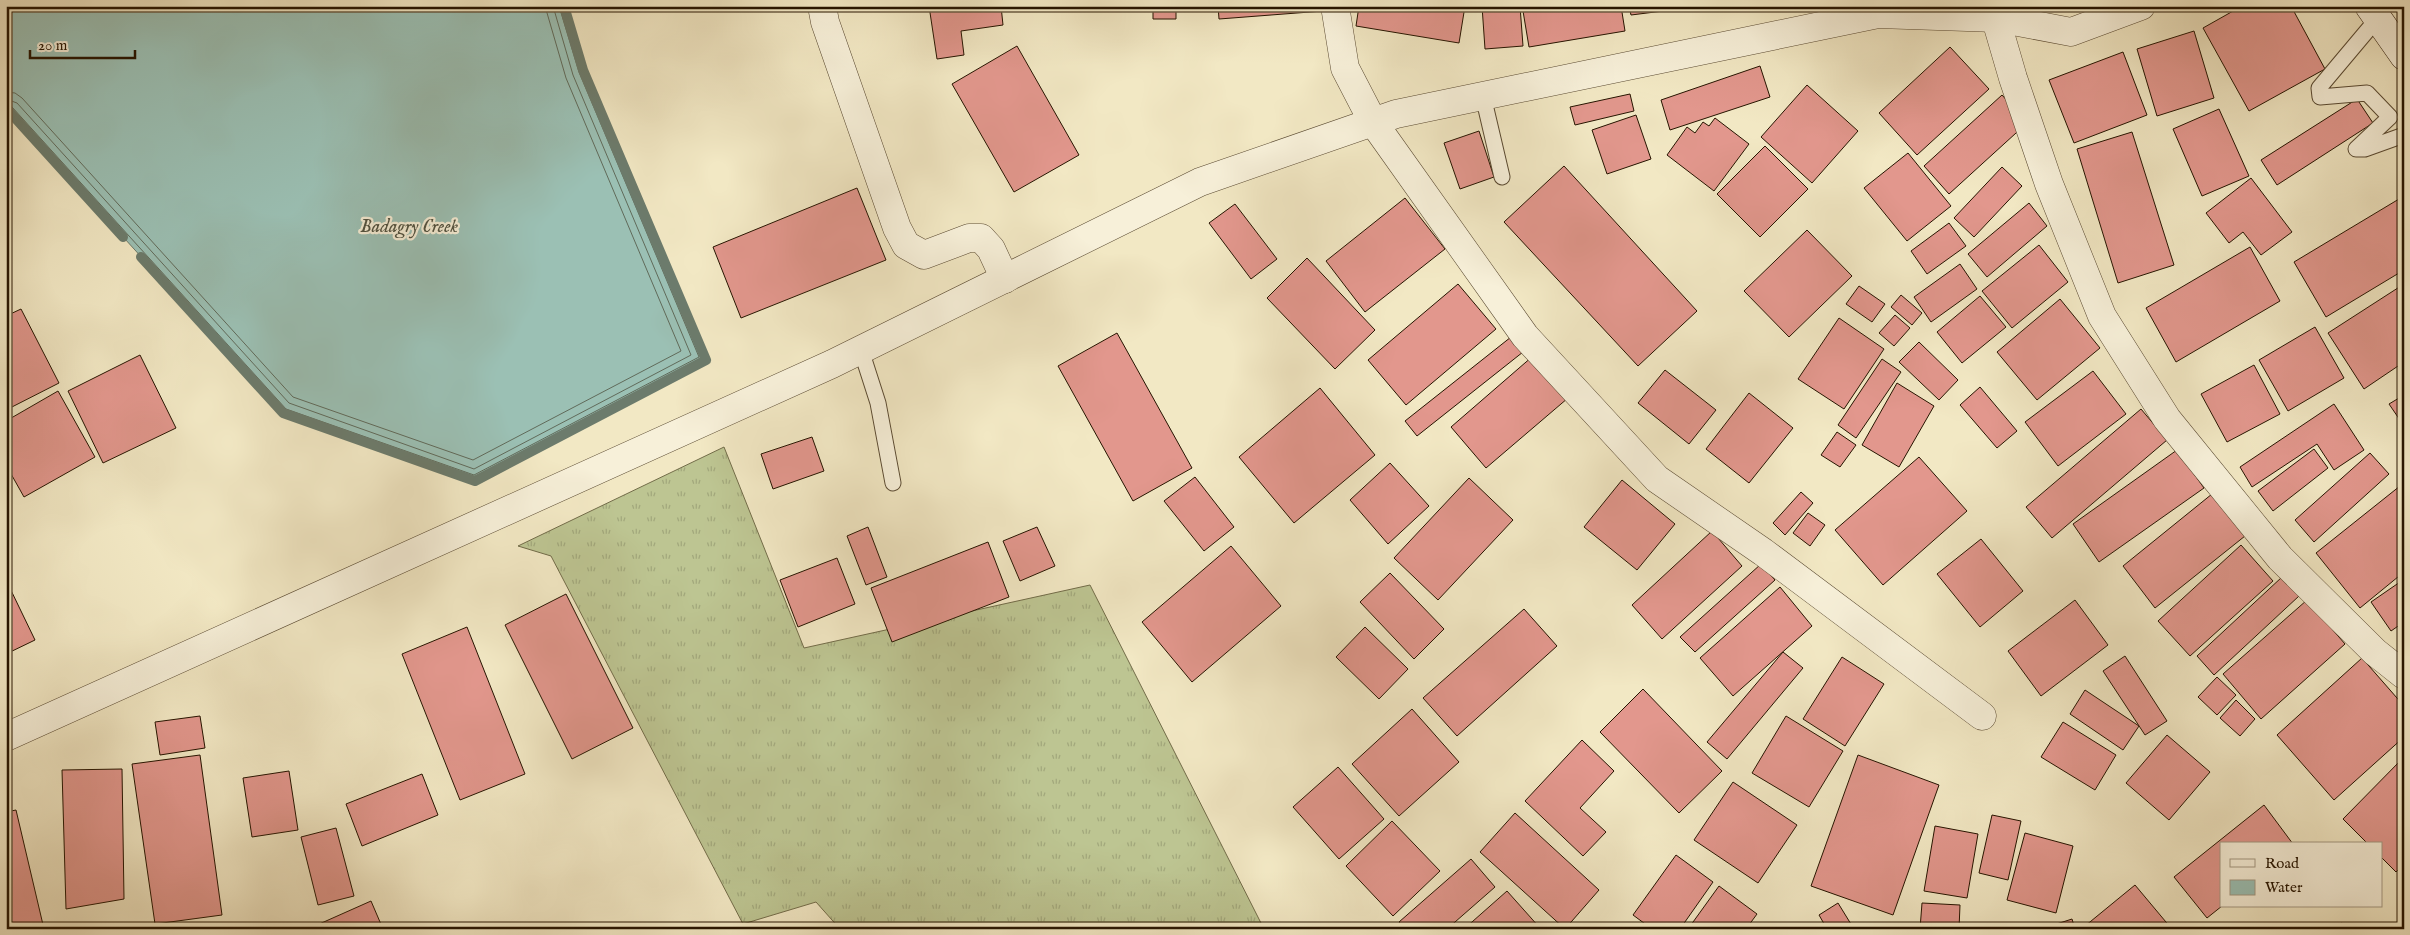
<svg xmlns="http://www.w3.org/2000/svg" width="2410" height="935" viewBox="0 0 2410 935" font-family="'IM FELL English',serif">
  <style>
    .grass { fill: url(#grass-tufts); stroke: #726c49 }
    .water { fill: #9bc0b4; stroke: #6c7b6c }
    .lines { fill: none; stroke-linecap: round; stroke-linejoin: round }
    .shore { stroke: #606a5a; stroke-width: 1 }
    .stream { stroke: #6c7b6c; stroke-width: 10 }
    .building { fill: #e2978d; stroke: #261400 }
    .service-casing { stroke: #594931; stroke-width: 17 }
    .minor-casing { stroke: #594931; stroke-width: 29 }
    .tertiary-casing { stroke: #594931; stroke-width: 29 }
    .secondary-casing { stroke: #261400; stroke-width: 29 }
    .service { stroke: #f7f0d9; stroke-width: 15 }
    .minor { stroke: #f7f0d9; stroke-width: 28 }
    .tertiary { stroke: #f7f0d9; stroke-width: 28 }
    .secondary { stroke: #f7f0d9; stroke-width: 28 }
    .labels { text-anchor: middle; stroke-width: 4.5; stroke-linejoin: round; paint-order: stroke }
    .water-label { font-size: 19px; font-style: italic; fill: #4f503f; stroke: #f7f0d9 }
  </style>
  <defs>
    <pattern id="grass-tufts" width="24" height="20" patternUnits="userSpaceOnUse" patternTransform="scale(1.25)"><rect width="24" height="20" fill="#bdc592"/><path d="M3 7l-1-3M5 7V3M7 7l1-3M15 17l-1-3M17 17v-4M19 17l1-3" fill="none" stroke="#a2a87c"/></pattern>
  </defs>
  <rect width="100%" height="100%" fill="#f2e8c4"/>
  <filter id="stains"><feTurbulence type="fractalNoise" baseFrequency=".004" numOctaves="4"/><feColorMatrix values="0 0 0 0 .2 0 0 0 0 .09 0 0 0 0 .02 0 0 0 .5 -.17"/></filter>
  <radialGradient id="worn" r=".72"><stop offset=".6" stop-color="#630" stop-opacity="0"/><stop offset="1" stop-color="#630" stop-opacity=".3"/></radialGradient>
  <path class="grass" d="M 724,447 L 804,648 L 1090,585 L 1264,929 L 840,929 L 816,902 L 743,924 L 551,556 L 518,546 Z"/>
  <path class="water" d="M 6,6 L 564,6 L 583,70 L 706,360 L 475,481 L 283,413 L 6,108 Z"/>
  <g class="lines">
    <path class="shore" d="M 6,92 L 15,93 L 22,98 L 293,397 L 473,460 L 681,351 L 566,78 L 545,6
      M 6,99 L 17,103 L 289,403 L 474,469 L 691,355 L 573,75 L 553,6
      M 6,106 L 12,107 L 286,409 L 474,475 L 699,357 L 579,72 L 559,6"/>
    <path class="stream" d="M 6,108 L 123,237
      M 141,257 L 283,413 L 475,481 L 706,360 L 583,70 L 564,6"/>
  </g>
  <path class="building" d="M 929,6 L 1001,6 L 1003,25 L 961,31 L 964,55 L 937,59 Z
    M 1026,6 L 1067,6 L 1067,10 L 1026,11 Z
    M 1153,6 L 1176,6 L 1176,19 L 1153,19 Z
    M 1218,6 L 1323,6 L 1323,11 L 1219,19 Z
    M 1359,6 L 1465,6 L 1459,43 L 1356,26 Z
    M 1482,6 L 1520,6 L 1523,46 L 1485,49 Z
    M 1549,6 L 1621,6 L 1625,31 L 1529,47 L 1523,11 Z
    M 1629,6 L 1703,6 L 1631,15 Z
    M 2242,6 L 2291,6 L 2325,69 L 2249,111 L 2203,28 Z
    M 2194,31 L 2214,98 L 2157,116 L 2137,49 Z
    M 1017,46 L 1079,155 L 1014,192 L 952,84 Z
    M 1950,47 L 1989,89 L 1917,155 L 1879,113 Z
    M 2123,52 L 2147,115 L 2074,143 L 2049,80 Z
    M 1760,66 L 1770,97 L 1670,130 L 1661,100 Z
    M 1807,85 L 1858,131 L 1812,183 L 1761,137 Z
    M 1630,94 L 1634,111 L 1575,125 L 1570,107 Z
    M 2002,95 L 2027,123 L 1949,194 L 1924,166 Z
    M 2357,99 L 2373,123 L 2277,185 L 2261,160 Z
    M 2219,109 L 2249,176 L 2202,196 L 2173,129 Z
    M 1636,115 L 1651,159 L 1607,174 L 1592,130 Z
    M 1715,118 L 1749,144 L 1714,191 L 1667,155 L 1687,127 L 1695,133 L 1703,122 L 1709,126 Z
    M 1479,131 L 1494,177 L 1460,189 L 1444,143 Z
    M 2132,132 L 2174,265 L 2118,283 L 2077,149 Z
    M 1765,146 L 1808,189 L 1760,237 L 1717,194 Z
    M 1908,153 L 1951,206 L 1907,241 L 1864,188 Z
    M 1564,166 L 1697,311 L 1638,366 L 1504,222 Z
    M 2002,167 L 2022,186 L 1974,237 L 1954,218 Z
    M 2251,178 L 2292,232 L 2261,255 L 2243,232 L 2229,243 L 2206,213 Z
    M 857,188 L 886,260 L 741,318 L 713,247 Z
    M 2404,196 L 2404,270 L 2326,317 L 2294,262 Z
    M 1405,198 L 1445,249 L 1365,312 L 1326,261 Z
    M 2029,203 L 2047,226 L 1987,277 L 1968,254 Z
    M 1235,204 L 1277,259 L 1251,279 L 1209,223 Z
    M 1949,223 L 1966,246 L 1927,274 L 1911,251 Z
    M 1807,230 L 1852,276 L 1789,337 L 1744,291 Z
    M 2039,245 L 2068,282 L 2012,328 L 1982,291 Z
    M 2250,247 L 2280,301 L 2176,362 L 2146,308 Z
    M 1307,258 L 1375,330 L 1335,369 L 1267,298 Z
    M 1960,264 L 1977,289 L 1931,322 L 1914,297 Z
    M 1458,284 L 1496,329 L 1406,405 L 1368,360 Z
    M 2404,284 L 2404,362 L 2364,389 L 2328,333 Z
    M 1859,286 L 1885,304 L 1872,322 L 1846,304 Z
    M 1901,295 L 1922,313 L 1912,325 L 1891,307 Z
    M 1980,296 L 2006,327 L 1962,363 L 1937,332 Z
    M 2060,299 L 2100,348 L 2037,400 L 1997,352 Z
    M 21,309 L 59,383 L 6,410 L 6,316 Z
    M 1895,315 L 1910,328 L 1894,346 L 1879,333 Z
    M 1839,318 L 1884,349 L 1844,409 L 1798,379 Z
    M 2315,327 L 2344,378 L 2288,411 L 2259,360 Z
    M 1117,333 L 1192,468 L 1133,501 L 1058,366 Z
    M 1511,337 L 1523,352 L 1417,436 L 1405,421 Z
    M 1919,342 L 1958,380 L 1939,400 L 1899,362 Z
    M 140,355 L 176,428 L 103,463 L 68,391 Z
    M 1533,356 L 1568,398 L 1486,468 L 1451,427 Z
    M 1882,359 L 1901,372 L 1856,438 L 1838,425 Z
    M 2254,365 L 2280,414 L 2227,442 L 2201,394 Z
    M 1665,370 L 1716,410 L 1689,444 L 1638,403 Z
    M 2093,371 L 2126,414 L 2058,466 L 2025,422 Z
    M 1897,383 L 1934,406 L 1899,467 L 1862,445 Z
    M 1980,387 L 2017,431 L 1997,448 L 1960,405 Z
    M 1320,388 L 1375,455 L 1294,523 L 1239,457 Z
    M 58,391 L 95,457 L 24,497 L 6,465 L 6,421 Z
    M 1749,393 L 1793,428 L 1749,483 L 1706,449 Z
    M 2404,395 L 2404,426 L 2389,404 Z
    M 2334,404 L 2364,450 L 2334,470 L 2317,444 L 2252,487 L 2240,467 Z
    M 2141,409 L 2167,440 L 2052,538 L 2026,507 Z
    M 1837,432 L 1856,445 L 1840,467 L 1821,455 Z
    M 812,437 L 824,471 L 773,489 L 761,454 Z
    M 2314,449 L 2328,468 L 2273,511 L 2258,491 Z
    M 2177,450 L 2204,488 L 2099,562 L 2073,524 Z
    M 2370,453 L 2389,474 L 2314,542 L 2295,520 Z
    M 1919,457 L 1967,511 L 1883,585 L 1835,530 Z
    M 1390,463 L 1429,506 L 1388,544 L 1350,500 Z
    M 1195,477 L 1234,527 L 1204,551 L 1164,501 Z
    M 1469,478 L 1513,520 L 1438,600 L 1394,558 Z
    M 1622,480 L 1675,524 L 1637,570 L 1584,527 Z
    M 2400,486 L 2404,491 L 2404,572 L 2360,608 L 2316,553 Z
    M 1801,492 L 1813,503 L 1785,535 L 1773,523 Z
    M 2212,494 L 2245,536 L 2155,608 L 2123,566 Z
    M 1808,513 L 1825,525 L 1810,546 L 1793,533 Z
    M 868,527 L 887,577 L 866,585 L 847,536 Z
    M 1037,527 L 1055,566 L 1020,581 L 1003,541 Z
    M 1712,531 L 1742,566 L 1662,639 L 1632,605 Z
    M 1981,539 L 2023,591 L 1980,627 L 1937,574 Z
    M 988,542 L 1009,597 L 892,642 L 871,588 Z
    M 2241,545 L 2273,581 L 2190,656 L 2158,621 Z
    M 1231,546 L 1281,606 L 1192,682 L 1142,622 Z
    M 837,558 L 855,604 L 798,627 L 780,580 Z
    M 1761,564 L 1775,580 L 1695,652 L 1680,637 Z
    M 1390,573 L 1444,629 L 1414,659 L 1360,602 Z
    M 2282,577 L 2299,596 L 2214,675 L 2197,656 Z
    M 6,580 L 35,640 L 6,654 Z
    M 2400,582 L 2404,587 L 2404,622 L 2391,631 L 2371,602 Z
    M 1780,587 L 1812,626 L 1733,696 L 1700,658 Z
    M 566,594 L 633,728 L 572,759 L 505,625 Z
    M 2075,600 L 2108,645 L 2041,696 L 2008,651 Z
    M 2307,600 L 2345,644 L 2261,719 L 2223,674 Z
    M 1524,609 L 1557,646 L 1457,736 L 1423,698 Z
    M 467,627 L 525,774 L 460,800 L 402,654 Z
    M 1365,627 L 1408,669 L 1379,699 L 1336,657 Z
    M 1783,652 L 1803,668 L 1727,759 L 1707,742 Z
    M 2125,656 L 2167,721 L 2145,735 L 2103,671 Z
    M 1842,657 L 1884,684 L 1845,746 L 1803,719 Z
    M 2362,658 L 2404,706 L 2404,737 L 2334,800 L 2277,735 Z
    M 2217,677 L 2236,695 L 2217,715 L 2198,697 Z
    M 1643,689 L 1722,771 L 1679,813 L 1600,732 Z
    M 2085,690 L 2139,726 L 2123,750 L 2070,714 Z
    M 2236,700 L 2255,719 L 2240,736 L 2220,718 Z
    M 1412,709 L 1459,762 L 1399,816 L 1352,764 Z
    M 200,716 L 205,748 L 160,755 L 155,722 Z
    M 1786,716 L 1843,751 L 1809,807 L 1752,773 Z
    M 2063,722 L 2116,755 L 2095,790 L 2041,757 Z
    M 2167,735 L 2210,772 L 2169,820 L 2126,783 Z
    M 1582,740 L 1614,771 L 1580,808 L 1606,832 L 1583,856 L 1525,801 Z
    M 200,755 L 222,915 L 155,924 L 132,764 Z
    M 1858,755 L 1939,785 L 1893,915 L 1811,886 Z
    M 2404,757 L 2404,864 L 2396,872 L 2381,857 L 2381,844 L 2368,844 L 2343,819 Z
    M 1338,767 L 1384,819 L 1339,859 L 1293,807 Z
    M 122,769 L 124,899 L 66,909 L 62,770 Z
    M 289,771 L 298,830 L 252,837 L 243,778 Z
    M 422,774 L 438,815 L 362,846 L 346,804 Z
    M 1733,782 L 1797,825 L 1758,883 L 1694,840 Z
    M 2264,805 L 2293,844 L 2221,844 L 2222,906 L 2207,918 L 2174,877 Z
    M 16,810 L 44,929 L 6,929 L 6,812 Z
    M 1515,813 L 1599,890 L 1565,929 L 1480,852 Z
    M 1992,815 L 2021,821 L 2008,880 L 1979,873 Z
    M 1392,821 L 1440,871 L 1393,916 L 1346,866 Z
    M 1935,826 L 1978,834 L 1967,898 L 1924,891 Z
    M 336,828 L 354,896 L 318,905 L 301,837 Z
    M 2025,833 L 2073,846 L 2056,913 L 2007,900 Z
    M 1676,855 L 1713,882 L 1680,929 L 1652,929 L 1633,915 Z
    M 1471,859 L 1495,887 L 1447,929 L 1405,929 L 1399,922 Z
    M 2135,885 L 2171,928 L 2087,929 L 2085,926 Z
    M 1719,886 L 1757,914 L 1746,929 L 1688,929 Z
    M 1507,891 L 1540,928 L 1464,929 Z
    M 371,901 L 383,929 L 308,929 Z
    M 1838,903 L 1854,929 L 1827,929 L 1819,915 Z
    M 1922,903 L 1960,905 L 1959,929 L 1920,929 Z
    M 2072,919 L 2075,929 L 2041,929 Z
    M 2342,923 L 2346,929 L 2332,929 Z"/>
  <g class="lines">
    <defs>
      <path id="service" d="M 2377,19 L 2319,88 L 2320,97 L 2367,93 L 2390,117 L 2356,149 L 2365,149 L 2404,135
        M 1483,96 L 1502,177
        M 861,350 L 878,403 L 893,483"/>
      <path id="minor" d="M 822,6 L 825,22 L 897,228 L 906,245 L 924,255 L 969,238 L 981,238 L 991,249 L 1005,279
        M 1335,6 L 1345,68 L 1373,122 L 1525,336 L 1657,479 L 1763,552 L 1982,716
        M 1992,6 L 2013,78 L 2049,184 L 2102,316 L 2167,419 L 2280,558 L 2375,652 L 2404,675"/>
      <path id="tertiary" d="M 6,737 L 832,364 L 1200,182 L 1396,114 L 1878,14 L 1997,18 L 2071,32 L 2141,6"/>
      <path id="secondary" d="M 2369,6 L 2404,56"/>
    </defs>
    <use href="#service" class="service-casing"/>
    <use href="#minor" class="minor-casing"/>
    <use href="#tertiary" class="tertiary-casing"/>
    <use href="#secondary" class="secondary-casing"/>
    <use href="#service" class="service"/>
    <use href="#minor" class="minor"/>
    <use href="#tertiary" class="tertiary"/>
    <use href="#secondary" class="secondary"/>
  </g>
  <g class="labels">
    <g class="water-label">
      <text x="409" y="232">Badagry Creek</text>
    </g>
  </g>
  <rect width="2410" height="935" fill="none" stroke="#f2e8c4" stroke-width="25"/>
  <rect x="8" y="8" width="2395" height="920" fill="none" stroke="#261400" stroke-width="2.5"/>
  <rect x="12" y="12" width="2385" height="910" fill="none" stroke="#261400"/>
  <rect x="2220" y="842" width="162" height="65" fill="#f7f0d9" stroke="#a39882"/>
  <rect x="2230" y="859" width="25" height="8" fill="#f7f0d9" stroke="#a39882"/>
  <text x="2265" y="868" font-size="15" fill="#261400">Road</text>
  <rect x="2230" y="880" width="25" height="15" fill="#9bc0b4" stroke="#a39882"/>
  <text x="2265" y="892" font-size="15" fill="#261400">Water</text>
  <path d="M30 50v8h105v-8" fill="none" stroke="#261400" stroke-width="2.5"/>
  <text x="38" y="50" font-size="15" fill="#261400" stroke="#f7f0d9" stroke-width="4" paint-order="stroke">20 m</text>
  <rect width="100%" height="100%" filter="url(#stains)"/>
  <rect width="100%" height="100%" fill="url(#worn)"/>
</svg>
